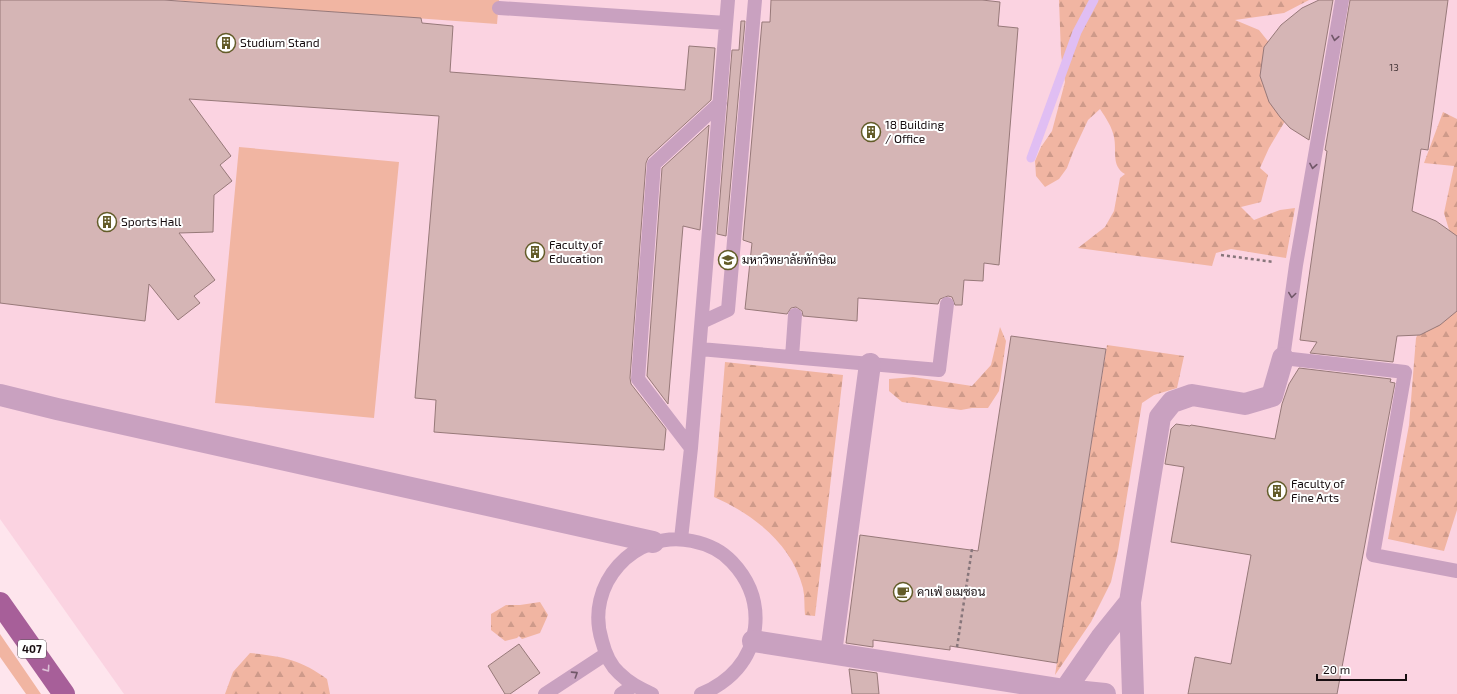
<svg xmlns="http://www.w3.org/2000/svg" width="1457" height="694" viewBox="0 0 1457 694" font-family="'Exo 2',Sarabun,sans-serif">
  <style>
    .built { fill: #fbd3e1 }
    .grass { fill: #f1b5a2 }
    .forest { fill: url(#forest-firs) }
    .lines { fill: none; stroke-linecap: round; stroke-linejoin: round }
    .stream { stroke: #e0bef3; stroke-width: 9 }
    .building { fill: #d5b5b5; stroke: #977979 }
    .path { stroke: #87767b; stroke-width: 2.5; stroke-dasharray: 3 3; stroke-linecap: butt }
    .service { stroke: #c9a1c0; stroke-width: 14 }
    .minor { stroke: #c9a1c0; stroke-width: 22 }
    .primary { stroke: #a75f99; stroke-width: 22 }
    .oneway { stroke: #705768 }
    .oneway2 { stroke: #dcbfd6 }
    .labels { text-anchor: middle; stroke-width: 4; stroke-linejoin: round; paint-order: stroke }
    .number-label { font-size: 10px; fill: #463739 }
    .shield { fill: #fff; stroke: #5d5658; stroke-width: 1 }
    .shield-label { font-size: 11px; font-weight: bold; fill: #170d10 }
    .poi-label { font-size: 12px; fill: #170d10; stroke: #fff; text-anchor: start }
  </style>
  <defs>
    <pattern id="forest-firs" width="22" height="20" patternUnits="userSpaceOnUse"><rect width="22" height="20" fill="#f1b5a2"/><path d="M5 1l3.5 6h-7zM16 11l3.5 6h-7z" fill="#ce9a8a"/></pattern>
  </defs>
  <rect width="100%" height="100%" fill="#fee5ed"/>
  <path class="built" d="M 0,0 L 1457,0 L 1457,694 L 124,694 L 0,519 Z"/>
  <path class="grass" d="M 170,0 L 499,0 L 497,24 Z
    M 239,147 L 399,162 L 374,418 L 215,403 Z
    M 0,634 L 41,694 L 26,694 L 0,657 Z"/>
  <path class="forest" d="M 1059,0 L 1309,0 L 1284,13 L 1235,20 L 1259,30 L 1271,45 L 1294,106 L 1269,148 L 1260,168 L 1268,175 L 1261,202 L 1241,207 L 1254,220 L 1280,210 L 1295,208 L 1286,258 L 1231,249 L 1216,253 L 1212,266 L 1078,248 L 1105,227 L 1114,211 L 1120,178 L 1125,174 C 1111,166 1117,151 1114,137 C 1112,127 1106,118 1100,109 L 1088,120 L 1073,152 L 1067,168 L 1059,179 L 1045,187 L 1036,176 L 1035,161 L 1041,147 L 1052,131 L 1065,82 L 1061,54 Z
    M 1443,112 L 1457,119 L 1457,249 L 1453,243 L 1444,213 L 1454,166 L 1424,163 Z
    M 1457,310 L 1457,510 L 1444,551 L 1388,539 L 1409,425 L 1416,338 L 1424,320 Z
    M 1000,327 L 1006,341 L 999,391 L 988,408 L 972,408 L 961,410 L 902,402 L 889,391 L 889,379 L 913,377 L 972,386 L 991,365 Z
    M 1107,345 L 1184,356 L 1177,388 L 1154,395 L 1142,403 L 1118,551 L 1111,582 L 1091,622 L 1055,675 Z
    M 725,362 L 843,375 L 815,616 L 805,615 C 804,606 805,597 803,588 C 792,544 753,514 714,497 Z
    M 540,602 L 548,615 L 540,633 L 522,639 L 519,636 L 517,638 L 505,641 L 491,630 L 491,614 L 506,605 L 520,605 Z
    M 250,653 C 281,656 302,660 327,679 L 330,694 L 225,694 L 233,672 Z"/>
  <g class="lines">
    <path class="stream" d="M 1031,158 L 1077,32 L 1094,0"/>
  </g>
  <path class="building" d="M 0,0 L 164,0 L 421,18 L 422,23 L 453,26 L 450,72 L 685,90 L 689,46 L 715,48 L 711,100 L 648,158 L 646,163 L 630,378 L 631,384 L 666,429 L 664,450 L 434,432 L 436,400 L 415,398 L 439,116 L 189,99 L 231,156 L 220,165 L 232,181 L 214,195 L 213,232 L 179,233 L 215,280 L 194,296 L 200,303 L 178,320 L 149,284 L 145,321 L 0,303 Z
    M 771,0 L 982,0 L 1000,2 L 998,26 L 1018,28 L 999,265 L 984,263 L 983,281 L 964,280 L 962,305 L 955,305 L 952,297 L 948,296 L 940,299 L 938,304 L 858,298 L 857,321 L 803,316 L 802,311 L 796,307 L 791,308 L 787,314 L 745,309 L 752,243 L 743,240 L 762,22 L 770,22 Z
    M 1319,0 L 1333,0 L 1309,140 L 1290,128 L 1280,117 L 1269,102 L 1260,76 L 1264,47 L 1281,25 L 1302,8 Z
    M 1350,0 L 1448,0 L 1428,150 L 1421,149 L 1412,211 L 1436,221 L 1457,236 L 1457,311 L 1440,325 L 1420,335 L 1397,336 L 1393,362 L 1310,353 L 1317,342 L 1300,340 L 1327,151 L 1325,150 Z
    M 741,21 L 745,21 L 726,236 L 717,234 L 732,50 L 739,50 Z
    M 709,125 L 700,230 L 683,226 L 668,404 L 647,376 L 662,168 Z
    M 1011,336 L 1106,349 L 1057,663 L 950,646 L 950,650 L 873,640 L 873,647 L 846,643 L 860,535 L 978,551 Z
    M 1299,368 L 1391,379 L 1390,382 L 1395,383 L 1337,694 L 1188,694 L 1195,657 L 1231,664 L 1251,555 L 1171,542 L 1184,467 L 1165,464 L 1171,429 L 1176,424 L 1190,426 L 1191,425 L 1275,439 L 1282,404 L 1289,384 Z
    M 519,644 L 540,673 L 510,694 L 505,694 L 488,666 Z
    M 849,669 L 877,673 L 879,694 L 852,694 Z"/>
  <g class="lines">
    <path class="path" d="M 1221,255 L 1274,262
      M 957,647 L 972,549"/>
    <path class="service" d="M 1342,0 L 1296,265 L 1283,358 L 1405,372 L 1373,555 L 1457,571
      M 499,8 L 726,23
      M 702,322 L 728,310 L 755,0
      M 700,349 L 939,370 L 947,304
      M 792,357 L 795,315
      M 691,448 L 638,379 L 654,164 L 720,103
      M 681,539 L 691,448 L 728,0
      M 545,694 L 606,654
      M 621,694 L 633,686
      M 652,694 C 639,688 629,683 619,673 C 610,665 605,653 602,641 C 584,585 634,529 692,541 C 707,544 721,550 732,562 C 749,580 758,602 755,628 C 751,660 730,682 701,694"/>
    <path class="minor" d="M 0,395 L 57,409 L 653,542
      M 753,641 L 1065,690 L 1105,694
      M 831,653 L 870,364
      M 1065,690 L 1101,638 L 1130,602
      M 1133,694 L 1130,602 L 1160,417 L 1172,402 L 1192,395 L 1245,404 L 1272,396 L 1283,358"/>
    <path class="primary" d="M 0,603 L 64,694"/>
  </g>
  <defs><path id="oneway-chevron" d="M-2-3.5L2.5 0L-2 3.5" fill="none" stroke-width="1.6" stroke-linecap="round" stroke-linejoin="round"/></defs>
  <g class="oneway">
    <use href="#oneway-chevron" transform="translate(1335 38) rotate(100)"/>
    <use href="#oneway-chevron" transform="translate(1313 166) rotate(100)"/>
    <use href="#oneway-chevron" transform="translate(1292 295) rotate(98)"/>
    <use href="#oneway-chevron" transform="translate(575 674) rotate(-33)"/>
  </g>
  <use class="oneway2" href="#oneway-chevron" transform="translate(47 669) rotate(55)"/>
  <defs>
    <symbol id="building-ring" viewBox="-11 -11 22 22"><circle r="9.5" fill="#fff" stroke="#635c29" stroke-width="1.5"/><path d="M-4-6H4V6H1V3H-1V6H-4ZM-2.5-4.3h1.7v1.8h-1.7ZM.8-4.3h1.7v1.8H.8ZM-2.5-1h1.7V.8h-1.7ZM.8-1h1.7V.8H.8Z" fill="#635c29"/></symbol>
    <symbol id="university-ring" viewBox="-11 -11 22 22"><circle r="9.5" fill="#fff" stroke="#635c29" stroke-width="1.5"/><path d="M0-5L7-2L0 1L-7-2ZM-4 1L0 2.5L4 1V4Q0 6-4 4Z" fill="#635c29"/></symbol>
    <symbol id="cafe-ring" viewBox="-11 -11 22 22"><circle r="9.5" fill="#fff" stroke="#635c29" stroke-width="1.5"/><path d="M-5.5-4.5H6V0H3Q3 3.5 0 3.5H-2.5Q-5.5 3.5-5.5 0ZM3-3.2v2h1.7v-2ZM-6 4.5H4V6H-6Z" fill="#635c29"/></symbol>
  </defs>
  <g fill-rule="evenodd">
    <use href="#building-ring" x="215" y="32" width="22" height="22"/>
    <use href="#building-ring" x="860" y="121" width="22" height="22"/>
    <use href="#building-ring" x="96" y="211" width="22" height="22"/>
    <use href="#building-ring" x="524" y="241" width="22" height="22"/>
    <use href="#university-ring" x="717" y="249" width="22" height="22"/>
    <use href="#building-ring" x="1266" y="480" width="22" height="22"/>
    <use href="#cafe-ring" x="892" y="581" width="22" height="22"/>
  </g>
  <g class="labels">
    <g class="number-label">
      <text x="1394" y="71">13</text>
    </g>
    <rect class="shield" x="18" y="640" width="28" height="18" rx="3"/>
    <g class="shield-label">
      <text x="32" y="653">407</text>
    </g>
    <g class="poi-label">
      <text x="240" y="47">Studium Stand</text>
      <text x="885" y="129">18 Building<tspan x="885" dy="14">/ Office</tspan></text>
      <text x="121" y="226">Sports Hall</text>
      <text x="549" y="249">Faculty of<tspan x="549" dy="14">Education</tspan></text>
      <text x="742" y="264">มหาวิทยาลัยทักษิณ</text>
      <text x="1291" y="488">Faculty of<tspan x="1291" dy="14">Fine Arts</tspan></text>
      <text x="917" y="596">คาเฟ่ อเมซอน</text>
    </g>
  </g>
  <path d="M1317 674v6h89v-6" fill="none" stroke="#170d10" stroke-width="2"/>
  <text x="1323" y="674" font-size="12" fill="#170d10" stroke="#ffffff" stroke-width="3" paint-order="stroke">20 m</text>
</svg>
